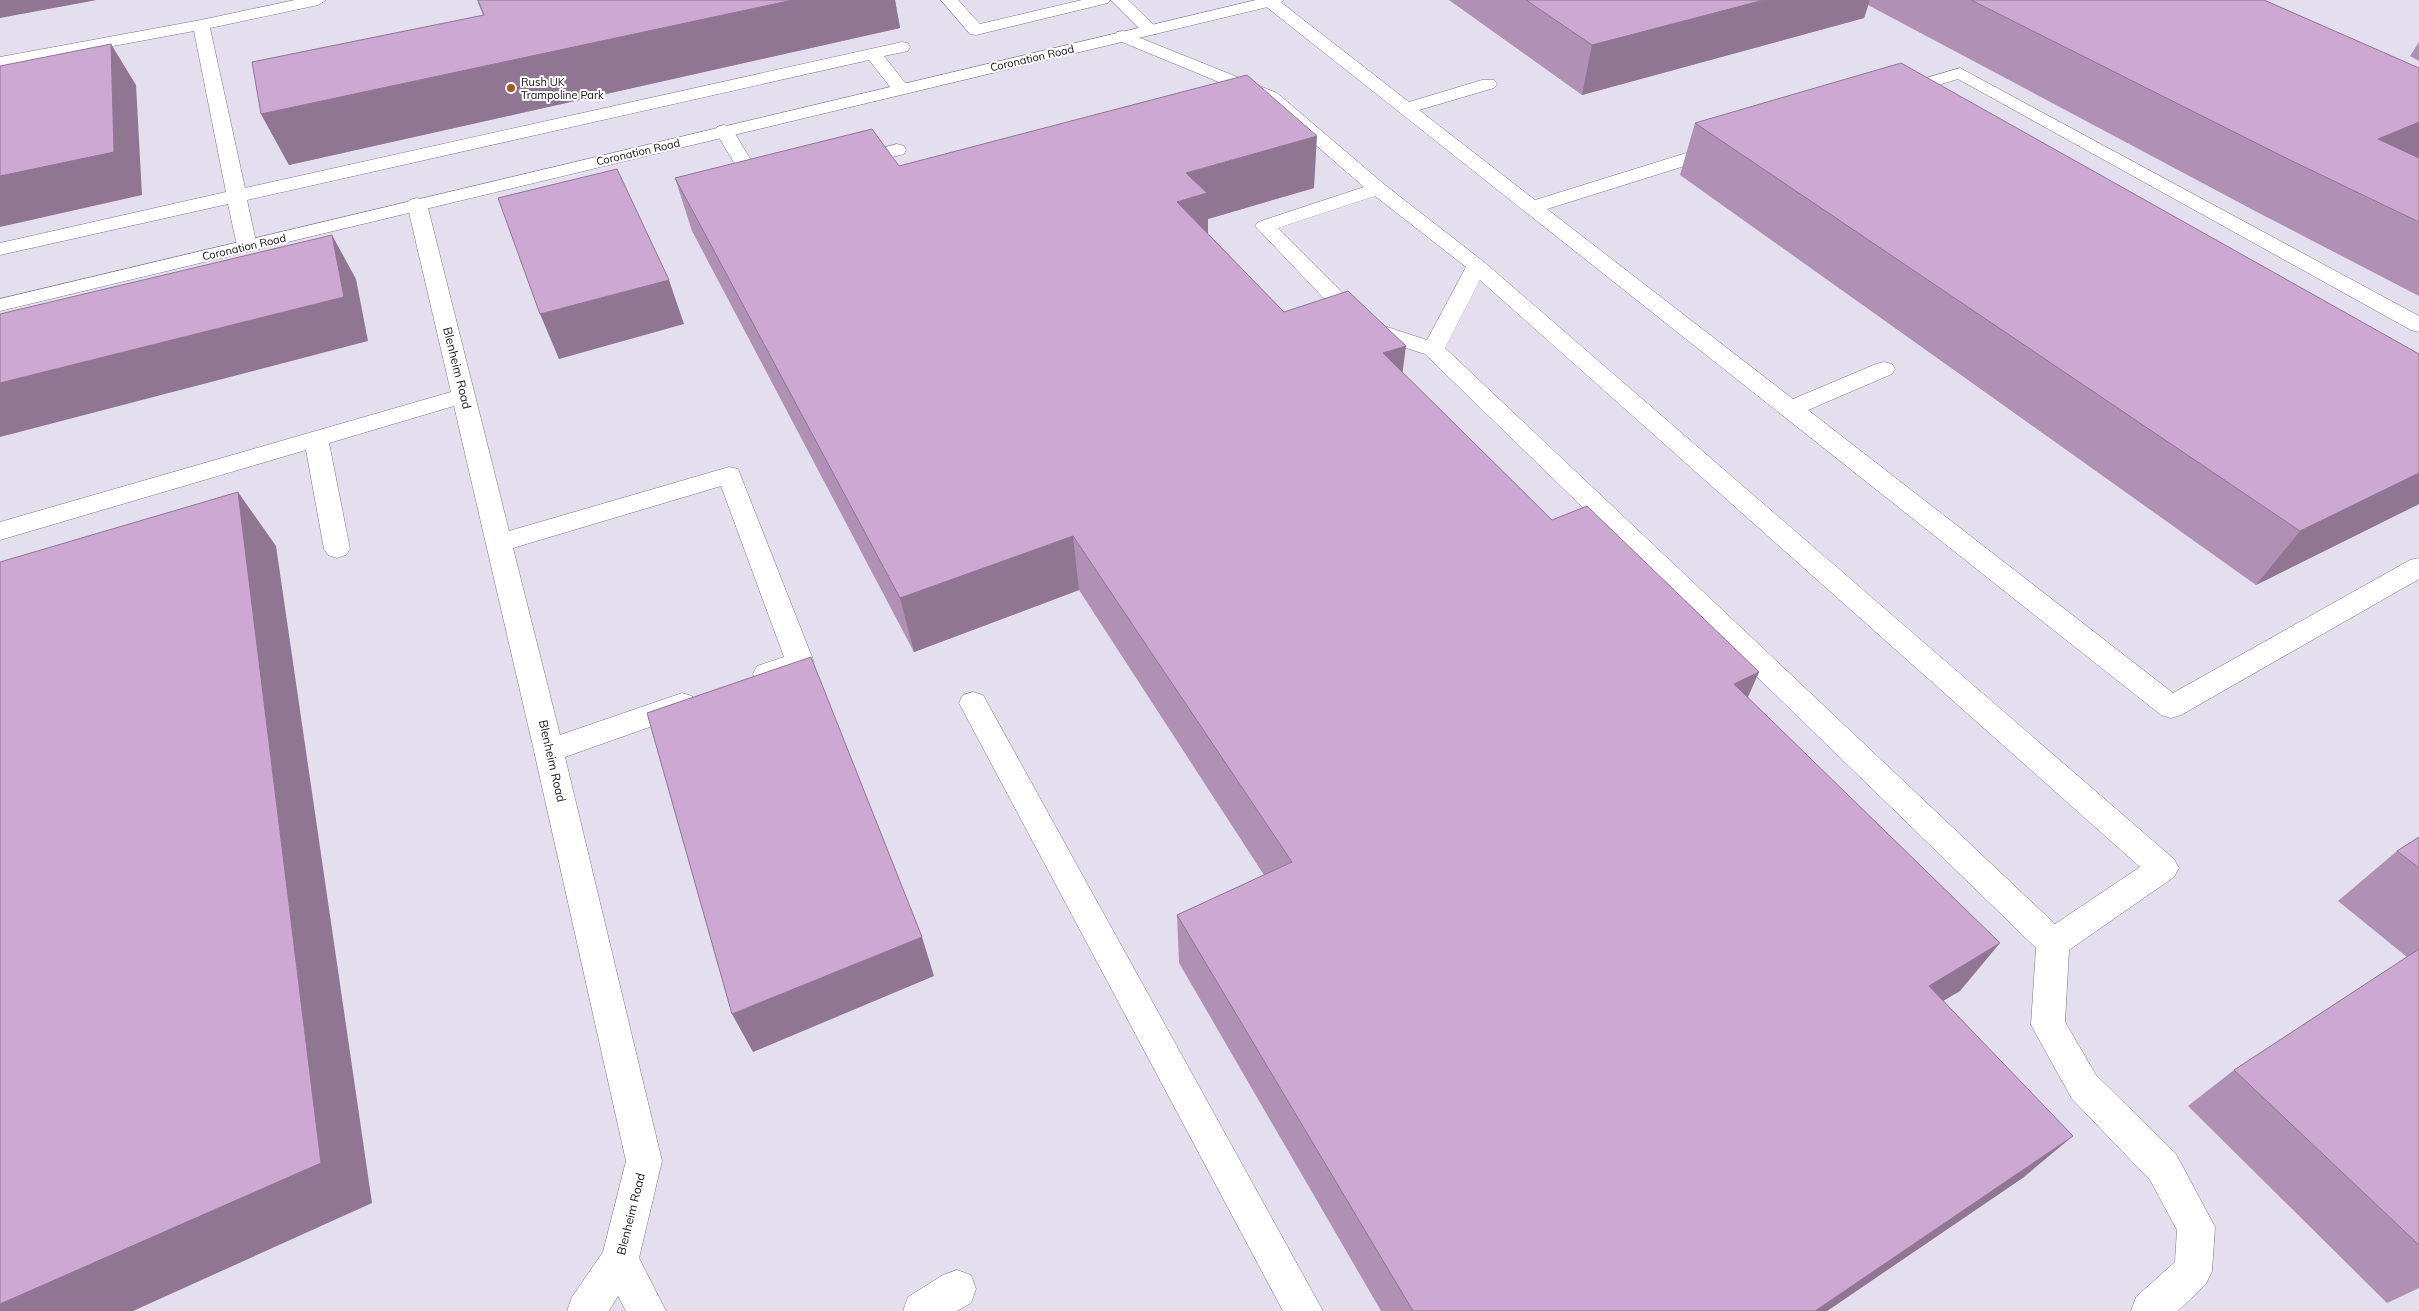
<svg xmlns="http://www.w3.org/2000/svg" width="2419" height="1311" viewBox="0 0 2419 1311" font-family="Mulish,sans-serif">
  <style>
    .built { fill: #e4dfef }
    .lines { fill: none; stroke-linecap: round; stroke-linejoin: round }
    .lane-casing { stroke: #7a7880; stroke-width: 1 }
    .secondary-casing { stroke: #7a7880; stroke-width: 1 }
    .lane { fill: #fff; fill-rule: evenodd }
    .secondary { fill: #fff; fill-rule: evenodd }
    .wall { fill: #b090b5 }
    .shaded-wall { fill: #907693 }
    .building { fill: #cda8d2; stroke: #907693 }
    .poi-dot { fill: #9f5b2c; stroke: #fff; stroke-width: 2 }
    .labels { text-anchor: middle; stroke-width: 4; stroke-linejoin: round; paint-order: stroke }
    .far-street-label { font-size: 11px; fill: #131215; stroke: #fff }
    .far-poi-label { font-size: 11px; fill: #131215; stroke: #fff; text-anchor: start }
    .street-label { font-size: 12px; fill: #131215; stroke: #fff }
  </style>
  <rect width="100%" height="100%" fill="#f1eef8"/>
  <path class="built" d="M 0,0 L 2419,0 L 2419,1311 L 0,1311 Z"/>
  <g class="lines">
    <defs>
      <path id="lane" d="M 295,0 L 326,0 L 318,5 L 210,28 L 245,188 L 902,42 L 908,43 L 910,47 L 908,51 L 884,56 L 910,89 L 907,93 L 895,93 L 869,60 L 247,200 L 257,246 L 254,250 L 247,252 L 240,250 L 237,246 L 228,204 L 0,255 L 0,243 L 226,192 L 194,31 L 0,67 L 0,57 L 201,20 Z
        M 941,0 L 958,0 L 980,24 L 1082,0 L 1110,0 L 1108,3 L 976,35 L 970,34 Z
        M 1111,0 L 1128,0 L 1159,30 L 1157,34 L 1145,34 Z
        M 1263,0 L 1278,0 L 1409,102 L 1482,80 L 1494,80 L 1497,84 L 1494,88 L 1419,110 L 1535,200 L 1712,145 L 1726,145 L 1728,149 L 1726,153 L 1547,209 L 1793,399 L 1876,364 L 1884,362 L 1892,364 L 1895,369 L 1892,374 L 1808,410 L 2173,693 L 2410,560 L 2419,558 L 2419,579 L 2181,715 L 2171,718 L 2161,715 L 1264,5 Z
        M 1123,31 L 1277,93 L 1385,185 L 1484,262 L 2174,859 L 2179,868 L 2174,877 L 2069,950 L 2065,1022 L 2096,1075 L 2176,1154 L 2215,1227 L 2212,1271 L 2206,1284 L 2178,1311 L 2131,1311 L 2136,1297 L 2175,1262 L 2177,1230 L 2150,1180 L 2072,1099 L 2031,1025 L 2036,948 L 1425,354 L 1356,332 L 1255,226 L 1258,222 L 1364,187 L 1265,101 L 1117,40 L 1115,36 L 1117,32 ZM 1375,196 L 1466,267 L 1427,340 L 1372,322 L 1278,228 ZM 1480,280 L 2140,867 L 2055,924 L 1445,348 Z
        M 1960,68 L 2419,316 L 2419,332 L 2411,330 L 1958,79 L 1899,97 L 1893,96 L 1890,92 L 1893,88 Z
        M 724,125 L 731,127 L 763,180 L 772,181 L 775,185 L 772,189 L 758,193 L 751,191 L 715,131 L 717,127 Z
        M 897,144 L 904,146 L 906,150 L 904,154 L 852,168 L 845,166 L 843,162 L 845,158 Z
        M 417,198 L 424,200 L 427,204 L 509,531 L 729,467 L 738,469 L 814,662 L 810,669 L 767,685 L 757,682 L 753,674 L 757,666 L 784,657 L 721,486 L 513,548 L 560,735 L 682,693 L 692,696 L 696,704 L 692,712 L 565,757 L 662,1161 L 639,1258 L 666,1311 L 626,1311 L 618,1296 L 609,1311 L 567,1311 L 572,1297 L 603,1252 L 626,1161 L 534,751 L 454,406 L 329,443 L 350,549 L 346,555 L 337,558 L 328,555 L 324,549 L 306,450 L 0,540 L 0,522 L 451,392 L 407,204 L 410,200 Z
        M 973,692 L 983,695 L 1323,1311 L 1283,1311 L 959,703 L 963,695 Z
        M 957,1270 L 971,1275 L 976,1289 L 971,1303 L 957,1311 L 903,1311 L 908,1297 L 943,1275 Z"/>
      <path id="secondary" d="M 1256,0 L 1284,0 L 1276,5 L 0,311 L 0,299 Z"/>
    </defs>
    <use href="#lane" class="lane-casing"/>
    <use href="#secondary" class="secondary-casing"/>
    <use href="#lane" class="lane"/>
    <use href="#secondary" class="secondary"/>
  </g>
  <path class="wall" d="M 477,0 L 895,0 L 900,28 L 289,165 L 261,114 L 483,15 Z
    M 1449,0 L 2264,0 L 2419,68 L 2419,296 L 2255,211 L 1868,5 L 1864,18 L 1582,95 Z
    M 2419,42 L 2419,61 L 2410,56 Z
    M 1695,123 L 2419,354 L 2419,504 L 2256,585 L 1680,175 Z
    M 899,166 L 1314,188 L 1208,219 L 1208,234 L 1284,312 L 1402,372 L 1552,520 L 1759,672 L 1748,697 L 1960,991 L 1943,1000 L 2024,1177 L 1827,1311 L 1381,1311 L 1179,963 L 1177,915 L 1264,875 L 1079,590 L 914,652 L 692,231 L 675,178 Z
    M 2419,837 L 2419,1288 L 2387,1303 L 2188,1106 L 2234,1070 L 2407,957 L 2338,901 L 2397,851 Z"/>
  <path class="shaded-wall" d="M 0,0 L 97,0 L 0,18 Z
    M 793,0 L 895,0 L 900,28 L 289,165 L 261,114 Z
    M 1764,0 L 1870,0 L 1864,18 L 1582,95 L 1592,45 Z
    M 111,44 L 136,85 L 142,195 L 0,227 L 0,176 Z
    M 2419,122 L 2419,159 L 2378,139 Z
    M 1317,136 L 1314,188 L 1208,219 L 1208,246 L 1177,202 L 1186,173 Z
    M 332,235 L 356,279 L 368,341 L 0,437 L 0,383 Z
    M 669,280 L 684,324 L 559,359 L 540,314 Z
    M 1406,346 L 1399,400 L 1383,353 Z
    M 2419,473 L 2419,504 L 2256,585 L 2300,531 Z
    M 238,492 L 276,546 L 372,1203 L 133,1311 L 0,1311 L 0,1304 Z
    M 1073,536 L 1079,590 L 914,652 L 900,598 Z
    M 1759,672 L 1735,725 L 1734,684 Z
    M 922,937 L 934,976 L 753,1052 L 732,1014 Z
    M 2000,943 L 1960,991 L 1891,1032 L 1929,986 Z
    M 2073,1136 L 2024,1177 L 1827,1311 L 1815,1311 Z"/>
  <path class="building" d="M 478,0 L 793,0 L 261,114 L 252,62 L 484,15 Z
    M 1526,0 L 1764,0 L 1592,45 Z
    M 1971,0 L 2264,0 L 2419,68 L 2419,122 L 2378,139 L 2419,158 L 2419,222 L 2288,159 Z
    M 111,44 L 114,152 L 0,176 L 0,66 Z
    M 1901,63 L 2419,354 L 2419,473 L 2300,531 L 1695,123 Z
    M 1247,75 L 1317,136 L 1186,173 L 1207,193 L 1177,202 L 1284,312 L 1348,291 L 1406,346 L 1383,353 L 1552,520 L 1587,506 L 1759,672 L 1734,684 L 2000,943 L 1929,986 L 2073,1136 L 1815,1311 L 1413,1311 L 1177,915 L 1292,862 L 1073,536 L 900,598 L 675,178 L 872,129 L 899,166 Z
    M 617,169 L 669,280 L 540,314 L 498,198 Z
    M 332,235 L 344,297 L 0,383 L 0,314 Z
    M 238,492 L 321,1163 L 0,1304 L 0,562 Z
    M 811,657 L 922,937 L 732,1014 L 647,713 Z
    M 2419,837 L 2419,868 L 2397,851 Z
    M 2419,949 L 2419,1245 L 2234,1070 Z"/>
  <circle class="poi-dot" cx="511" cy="88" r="5"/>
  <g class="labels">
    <g class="far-street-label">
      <text transform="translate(1032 58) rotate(-13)" y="4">Coronation Road</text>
      <text transform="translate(638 152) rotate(-13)" y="4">Coronation Road</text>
      <text transform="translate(244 247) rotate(-13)" y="4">Coronation Road</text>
    </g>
    <g class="far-poi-label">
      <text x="521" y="86">Rush UK<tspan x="521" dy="13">Trampoline Park</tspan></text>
    </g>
    <g class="street-label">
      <text transform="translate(457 368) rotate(76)" y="4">Blenheim Road</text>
      <text transform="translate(552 761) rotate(77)" y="4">Blenheim Road</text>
      <text transform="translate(631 1214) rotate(-76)" y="4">Blenheim Road</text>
    </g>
  </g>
</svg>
